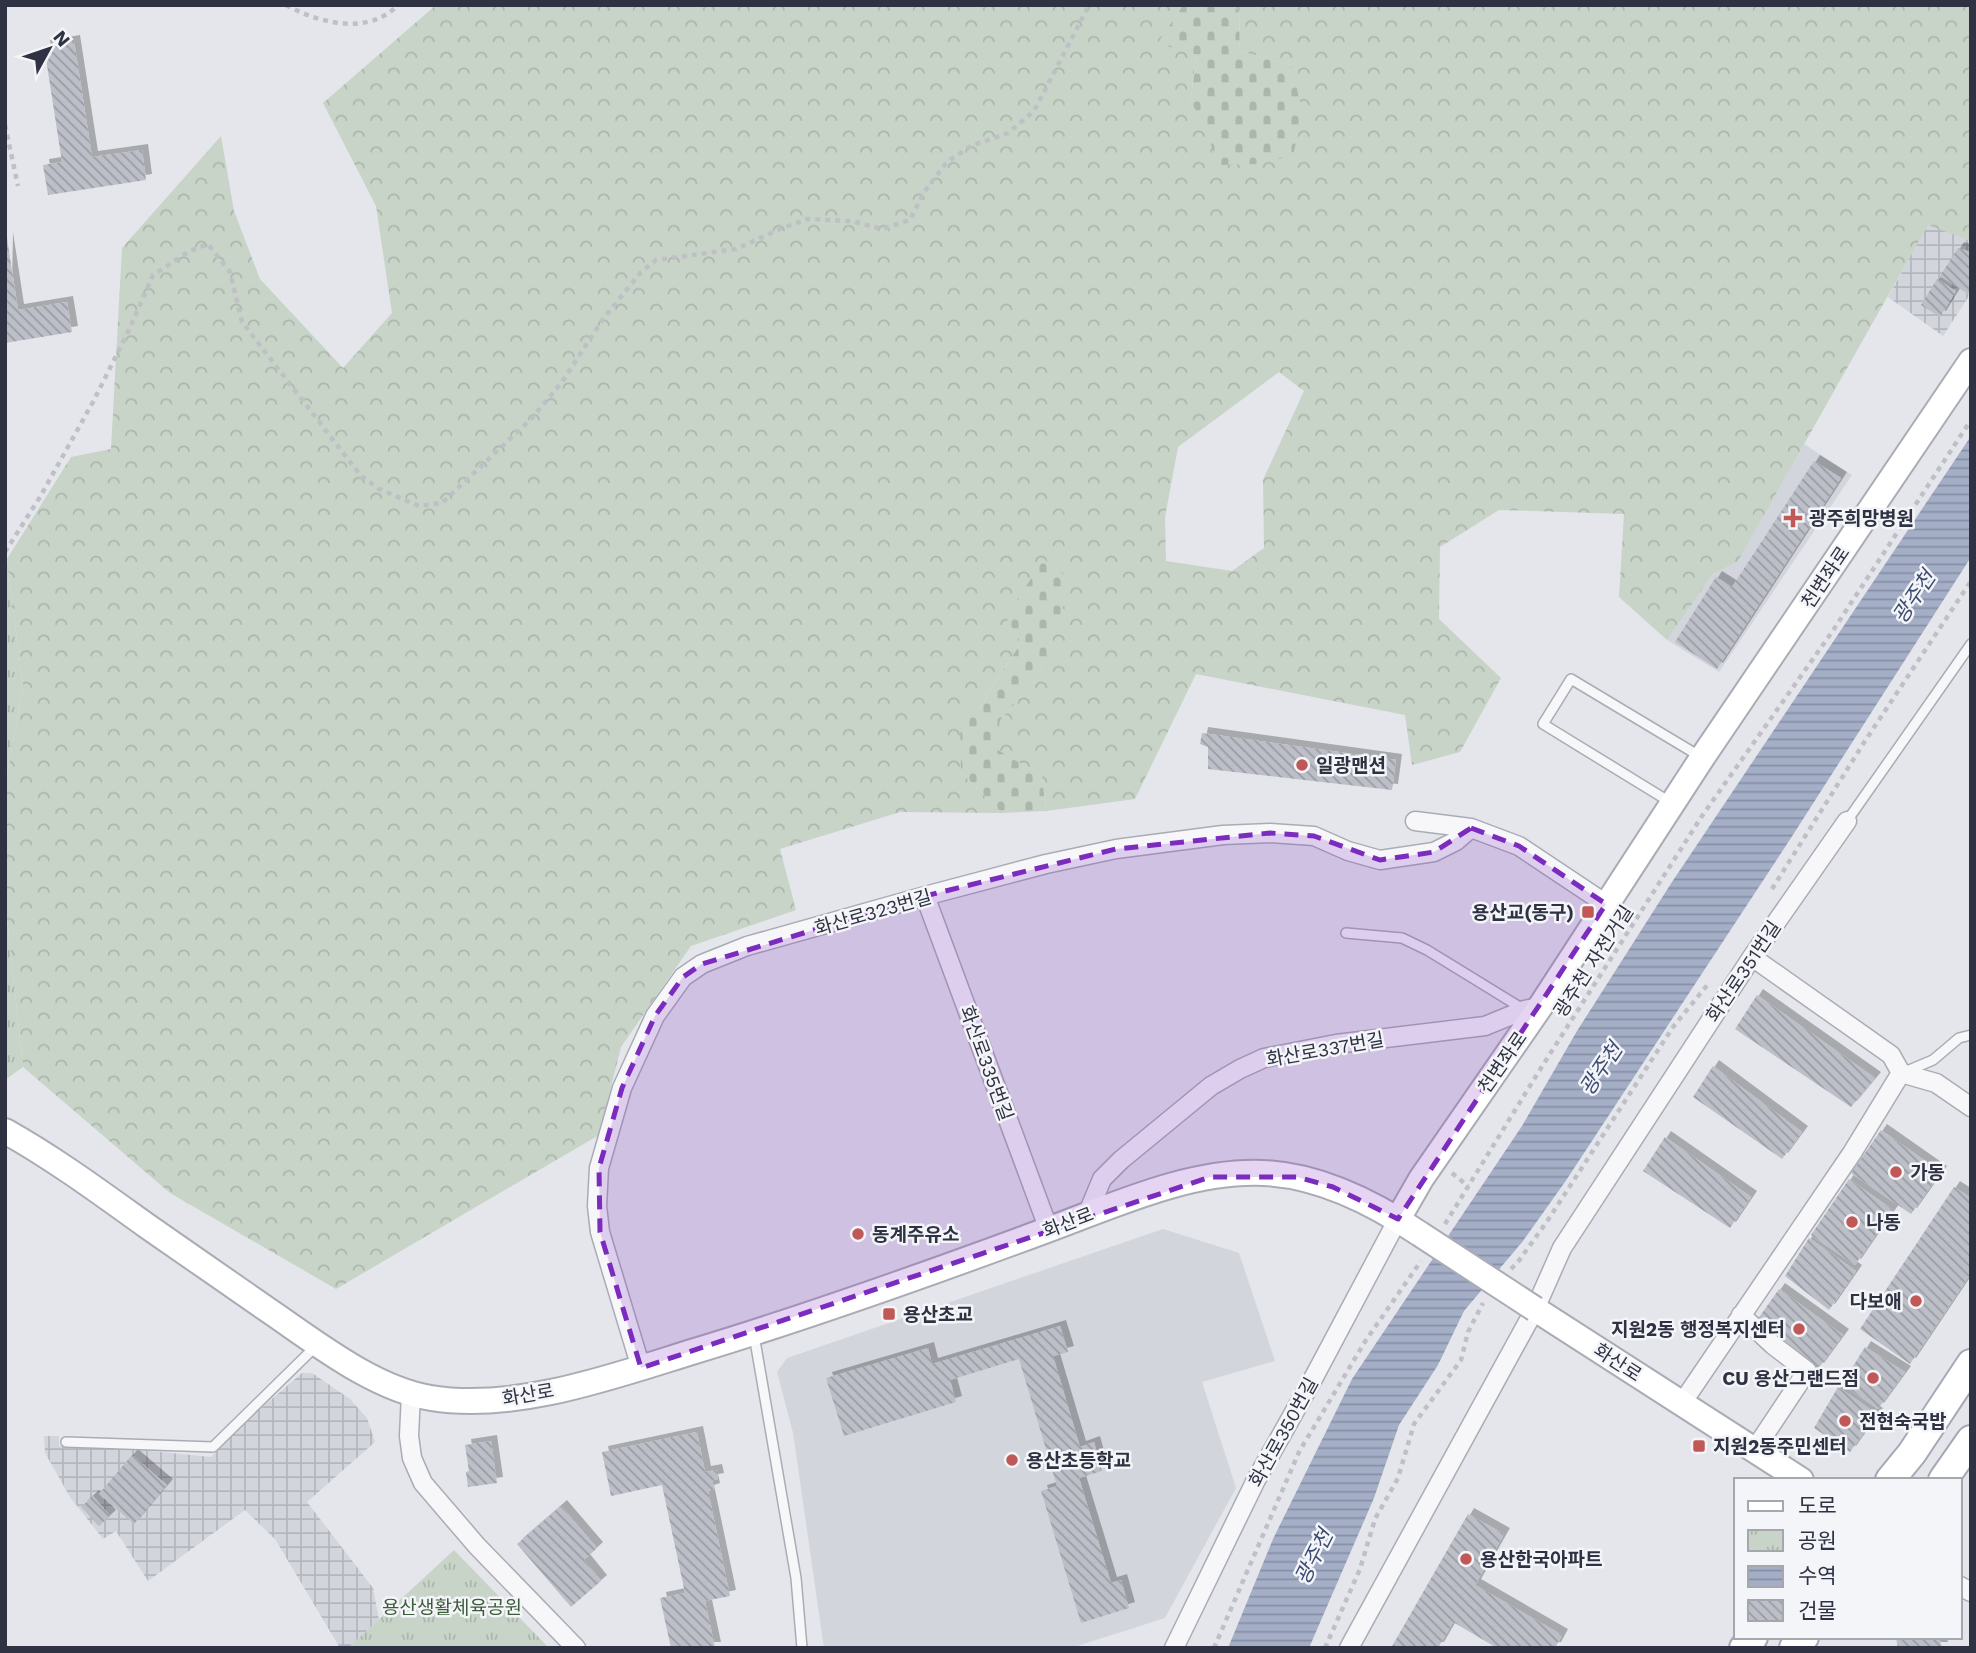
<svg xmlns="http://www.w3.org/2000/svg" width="1976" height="1653" viewBox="0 0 1976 1653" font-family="'Work Sans','Noto Sans KR',sans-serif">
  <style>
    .built { fill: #d3d5dc }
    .industrial { fill: url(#industrial-grid) }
    .forest { fill: url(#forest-crowns); fill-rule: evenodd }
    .cemetery { fill: url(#cemetery-stones) }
    .park { fill: url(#park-tufts) }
    .water { fill: url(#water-rules) }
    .building { fill: url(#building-back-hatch); filter: url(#shadow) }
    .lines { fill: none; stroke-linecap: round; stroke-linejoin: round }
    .lane-casing { stroke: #aaacb5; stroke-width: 12 }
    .street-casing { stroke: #aaacb5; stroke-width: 21 }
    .secondary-casing { stroke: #aaacb5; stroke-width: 28 }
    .primary-casing { stroke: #a5a9b5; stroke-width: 32 }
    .path { stroke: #bfc0c6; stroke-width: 4.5; stroke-dasharray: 5 5; stroke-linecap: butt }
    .lane { stroke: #f7f7f9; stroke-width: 9 }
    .street { stroke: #f7f7f9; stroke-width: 18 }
    .secondary { stroke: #fff; stroke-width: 24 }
    .primary { stroke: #fff; stroke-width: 28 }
    .secondary-bridge-casing { stroke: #aaacb5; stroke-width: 28; stroke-linecap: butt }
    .secondary-bridge { stroke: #fff; stroke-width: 24 }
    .marked { fill: #7b2cbf; fill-opacity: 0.2; stroke: #7b2cbf; stroke-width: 5; stroke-dasharray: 14 9; stroke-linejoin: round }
    .poi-dot { fill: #c15858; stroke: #f4f5f8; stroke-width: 2.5 }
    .labels { text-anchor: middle; stroke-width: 5; stroke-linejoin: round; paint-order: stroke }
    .poi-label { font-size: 19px; font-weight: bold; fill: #2e3242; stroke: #f4f5f8; text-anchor: start }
    .street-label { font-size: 19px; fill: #2e3242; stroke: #f4f5f8 }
    .park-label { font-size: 19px; fill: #3e5c3c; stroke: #f4f5f8 }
    .water-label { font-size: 21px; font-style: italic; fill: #3c4c72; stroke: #f4f5f8 }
  </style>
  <defs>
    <pattern id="industrial-grid" width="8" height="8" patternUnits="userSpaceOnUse" patternTransform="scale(1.75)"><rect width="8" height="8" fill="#d3d5dc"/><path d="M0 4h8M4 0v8" fill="none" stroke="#b5b7be"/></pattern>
    <pattern id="forest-crowns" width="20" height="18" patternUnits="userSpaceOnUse" patternTransform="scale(1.75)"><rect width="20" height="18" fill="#c8d4c7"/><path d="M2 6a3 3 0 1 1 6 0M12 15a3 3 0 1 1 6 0" fill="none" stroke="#acb6ac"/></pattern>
    <pattern id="cemetery-stones" width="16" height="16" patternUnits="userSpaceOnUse" patternTransform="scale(1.75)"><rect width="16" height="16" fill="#c8d4c7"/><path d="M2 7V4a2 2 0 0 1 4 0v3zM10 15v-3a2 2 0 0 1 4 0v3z" fill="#acb6ac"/></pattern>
    <pattern id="park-tufts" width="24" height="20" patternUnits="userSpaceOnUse" patternTransform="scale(1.75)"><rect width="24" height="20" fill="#c8d4c7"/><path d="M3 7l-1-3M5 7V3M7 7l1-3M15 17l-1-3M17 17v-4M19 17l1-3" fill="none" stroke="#acb6ac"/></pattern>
    <pattern id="water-rules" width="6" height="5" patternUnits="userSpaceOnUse" patternTransform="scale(1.75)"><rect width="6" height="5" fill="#a4afc7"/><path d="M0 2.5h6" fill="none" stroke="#868fa3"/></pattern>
    <pattern id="building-back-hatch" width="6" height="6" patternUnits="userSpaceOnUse" patternTransform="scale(1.75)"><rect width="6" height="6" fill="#bcbfc7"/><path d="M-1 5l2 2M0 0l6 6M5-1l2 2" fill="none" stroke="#999ca3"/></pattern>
    <filter id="shadow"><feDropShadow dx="6" dy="-6" stdDeviation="0" flood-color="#0004"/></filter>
  </defs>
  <rect width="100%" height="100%" fill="#e4e6eb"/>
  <path class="built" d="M 1804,444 L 1852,475 L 1719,672 L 1667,640 L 1713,574 L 1738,560 Z
    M 1163,1229 L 1239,1253 L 1275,1361 L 1202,1382 L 1236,1488 L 1165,1618 L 1071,1648 L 824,1648 L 793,1433 L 777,1372 L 787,1358 Z"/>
  <path class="industrial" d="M 1928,224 L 1971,241 L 1971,293 L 1943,336 L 1888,297 Z
    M 302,1373 L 312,1373 L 350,1399 L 367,1418 L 375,1442 L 307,1502 L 373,1588 L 379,1620 L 348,1648 L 340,1648 L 275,1539 L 245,1510 L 148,1581 L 116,1531 L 103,1539 L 70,1497 L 45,1453 L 44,1436 L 59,1436 L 59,1446 L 131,1449 L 211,1457 L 251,1417 Z"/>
  <path class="forest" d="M 436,5 L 1183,5 L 1159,42 L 1196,55 L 1191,100 L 1291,65 L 1240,51 L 1239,12 L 1234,5 L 1971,5 L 1971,241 L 1928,225 L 1738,561 L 1713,574 L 1667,640 L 1619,597 L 1624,514 L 1499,510 L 1440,547 L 1439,619 L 1501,678 L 1460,752 L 1412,765 L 1405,715 L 1196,674 L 1135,799 L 1046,811 L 1042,776 L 995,749 L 1000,720 L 1040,675 L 1071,582 L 1021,643 L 978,709 L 961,772 L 1002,813 L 900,812 L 780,849 L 796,910 L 691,946 L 621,1047 L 599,1135 L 336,1289 L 170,1193 L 23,1067 L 5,900 L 5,786 L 23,687 L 7,559 L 71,457 L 111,449 L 122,248 L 221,136 L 234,211 L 260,279 L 343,368 L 392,313 L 376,206 L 323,103 ZM 1279,372 L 1304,391 L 1263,480 L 1264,548 L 1232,571 L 1166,561 L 1165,517 L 1178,447 Z"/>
  <path class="cemetery" d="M 1183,5 L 1234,5 L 1239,12 L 1240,51 L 1291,65 L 1303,114 L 1293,155 L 1259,164 L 1220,165 L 1191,100 L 1196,55 L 1158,43 Z
    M 1044,559 L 1072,581 L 1040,675 L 1000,720 L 996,749 L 1042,776 L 1046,811 L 1002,813 L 961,772 L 960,715 L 978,709 L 1021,643 L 1006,617 Z"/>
  <path class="park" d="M 7,559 L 23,687 L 5,786 L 5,563 Z
    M 5,900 L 23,1067 L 5,1080 Z
    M 454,1550 L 549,1648 L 348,1648 Z"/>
  <path class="water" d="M 1971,436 L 1971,557 L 1789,841 L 1565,1182 L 1523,1241 L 1464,1311 L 1438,1365 L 1399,1425 L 1374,1498 L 1309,1648 L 1228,1648 L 1273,1539 L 1352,1379 L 1522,1126 L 1577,1031 L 1672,882 Z"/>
  <path class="building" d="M 74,41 L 92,157 L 142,150 L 146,180 L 48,195 L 43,165 L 62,162 L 44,46 Z
    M 7,238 L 18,310 L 67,302 L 72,332 L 5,343 Z
    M 1958,248 L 1971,252 L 1971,289 L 1968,294 L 1940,276 Z
    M 1937,279 L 1956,291 L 1940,317 L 1921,305 Z
    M 1814,461 L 1841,478 L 1717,669 L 1675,642 L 1716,577 L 1732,587 Z
    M 1202,733 L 1396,760 L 1392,790 L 1208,769 L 1208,747 L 1200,744 Z
    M 1757,995 L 1875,1078 L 1851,1107 L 1735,1029 Z
    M 1713,1066 L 1802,1132 L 1782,1159 L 1693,1097 Z
    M 1881,1130 L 1941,1172 L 1911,1214 L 1851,1173 Z
    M 1665,1137 L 1751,1197 L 1730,1228 L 1643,1171 Z
    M 1849,1179 L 1893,1210 L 1855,1265 L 1811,1235 Z
    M 1954,1187 L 1971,1198 L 1971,1273 L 1910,1364 L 1860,1329 Z
    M 1809,1238 L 1856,1271 L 1829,1310 L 1785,1276 Z
    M 1779,1289 L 1843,1335 L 1818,1369 L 1755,1323 Z
    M 1060,1326 L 1068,1352 L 1053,1356 L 1080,1447 L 1094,1442 L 1102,1471 L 1079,1478 L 1111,1583 L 1121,1580 L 1129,1608 L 1081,1623 L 1041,1491 L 1057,1486 L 1019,1359 L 950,1380 L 956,1402 L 844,1436 L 826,1378 L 928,1348 L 932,1364 Z
    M 1865,1347 L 1905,1372 L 1878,1409 L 1842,1384 Z
    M 1838,1387 L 1877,1414 L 1850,1452 L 1814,1428 Z
    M 697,1432 L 705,1472 L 716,1470 L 718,1479 L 712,1480 L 714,1489 L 708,1491 L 730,1596 L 705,1601 L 715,1648 L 671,1648 L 660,1598 L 685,1593 L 662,1485 L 611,1496 L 602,1452 Z
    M 491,1441 L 497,1483 L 468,1487 L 466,1472 L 469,1471 L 465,1445 Z
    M 132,1455 L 167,1485 L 134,1524 L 99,1494 Z
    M 93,1496 L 110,1516 L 99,1526 L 81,1507 Z
    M 561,1506 L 597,1548 L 584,1560 L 601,1581 L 571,1607 L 517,1544 Z
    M 1468,1514 L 1504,1534 L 1475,1585 L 1562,1635 L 1555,1648 L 1497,1648 L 1453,1622 L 1438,1648 L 1391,1648 Z
    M 1901,1637 L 1939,1637 L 1942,1648 L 1898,1648 L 1896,1638 Z"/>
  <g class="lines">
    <defs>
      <path id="lane" d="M 1670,802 L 1543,724 L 1571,679 L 1701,757
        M 1847,821 L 1971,644
        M 1346,933 L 1402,938 L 1427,950 L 1523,1009
        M 1907,1071 L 1933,1060 L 1959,1038 L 1971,1035
        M 754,1335 L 796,1578 L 802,1648
        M 66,1442 L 213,1447 L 317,1345"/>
      <path id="street" d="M 1415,821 L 1471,828 L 1519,846 L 1606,904
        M 925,896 L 1049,1230
        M 1901,1073 L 1936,1083 L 1971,1107
        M 1087,1215 L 1102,1179 L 1121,1160 L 1211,1086 L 1240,1069 L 1264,1058 L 1336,1044 L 1485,1026 L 1524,1010 L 1540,1007
        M 1741,1315 L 1773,1345 L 1807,1371 L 1755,1449
        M 641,1368 L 600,1232 L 597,1206 L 599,1168 L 622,1088 L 655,1016 L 683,977 L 702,964 L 747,946 L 925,896 L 1046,864 L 1116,849 L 1223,835 L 1270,833 L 1314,836 L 1348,851 L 1380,860 L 1434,852 L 1456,841 L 1471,828
        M 411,1394 L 409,1436 L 412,1458 L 423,1483 L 477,1546 L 576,1648
        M 1682,1403 L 1852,1153 L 1901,1073 L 1891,1055 L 1752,957
        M 1960,1586 L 1971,1592
        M 1174,1648 L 1256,1480 L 1314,1377 L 1398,1219
        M 1349,1648 L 1535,1309 L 1562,1248 L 1752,957 L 1847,821"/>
      <path id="secondary" d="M 5,1131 C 55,1159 101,1193 147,1226 C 187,1254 228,1282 268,1310 C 315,1342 374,1389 431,1398 C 516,1412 614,1376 695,1351 C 814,1315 931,1273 1047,1230 C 1115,1205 1190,1170 1263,1173 C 1320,1175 1374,1203 1420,1234
        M 1398,1219 L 1421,1179 L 1540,1007 L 1702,758 L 1971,361
        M 1535,1309 L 1801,1480"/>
      <path id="primary" d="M 1890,1480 L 1912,1453 L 1971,1364
        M 1943,1480 L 1971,1440
        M 1744,1648 L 1753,1637
        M 1794,1648 L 1804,1637"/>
    </defs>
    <use href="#lane" class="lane-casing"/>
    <use href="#street" class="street-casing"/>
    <use href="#secondary" class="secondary-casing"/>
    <use href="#primary" class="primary-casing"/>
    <path class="path" d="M 286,5 C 319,23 368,36 398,5
      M 5,125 L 18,186
      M 5,552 L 40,497 L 93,402 L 128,332 L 153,275 L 190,251 L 208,244 L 230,272 L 242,322 L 361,476 L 379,489 L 419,506 L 442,503 L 531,419 L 562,382 L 603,319 L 641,272 L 656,260 L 736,249 L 780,229 L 807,219 L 851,221 L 882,229 L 910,220 L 924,192 L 947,162 L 971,146 L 1008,133 L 1034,111 L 1089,5
      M 1772,889 L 1865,741 L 1971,581
      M 1452,1173 L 1468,1186
      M 1445,1224 L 1541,1068 L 1702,816 L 1832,632 L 1971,420
      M 1511,1269 L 1518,1262 L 1548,1220 L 1673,1027 L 1709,983
      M 1214,1648 L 1299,1452 L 1366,1340 L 1421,1261
      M 1325,1648 L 1360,1569 L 1375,1519 L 1398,1478 L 1414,1424 L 1461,1360 L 1468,1332 L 1483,1303"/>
    <use href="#lane" class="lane"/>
    <use href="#street" class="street"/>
    <use href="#secondary" class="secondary"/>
    <use href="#primary" class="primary"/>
    <defs>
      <path id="secondary-bridge" d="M 1420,1234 L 1535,1309"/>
    </defs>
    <use href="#secondary-bridge" class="secondary-bridge-casing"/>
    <use href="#secondary-bridge" class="secondary-bridge"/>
  </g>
  <path class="marked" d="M 1471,828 L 1519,846 L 1606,904 L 1398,1219 L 1333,1187 L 1297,1177 L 1210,1177 L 641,1368 L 600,1232 L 599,1168 L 622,1088 L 655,1016 L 683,977 L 702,964 L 925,896 L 1116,849 L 1270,833 L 1314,836 L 1380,860 L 1434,852 Z"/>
  <g class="poi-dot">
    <path d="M1789.5 507.5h7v7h7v7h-7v7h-7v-7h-7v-7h7z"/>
    <circle cx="1302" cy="765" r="7"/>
    <rect x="1581" y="905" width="14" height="14" rx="3.5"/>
    <circle cx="1896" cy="1172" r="7"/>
    <circle cx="1852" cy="1222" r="7"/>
    <circle cx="858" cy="1234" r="7"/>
    <circle cx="1916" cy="1301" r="7"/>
    <rect x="882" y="1307" width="14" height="14" rx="3.5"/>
    <circle cx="1799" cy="1329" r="7"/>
    <circle cx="1873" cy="1378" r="7"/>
    <circle cx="1845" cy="1421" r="7"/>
    <rect x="1692" y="1439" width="14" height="14" rx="3.5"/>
    <circle cx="1012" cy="1460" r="7"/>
    <circle cx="1466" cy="1559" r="7"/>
  </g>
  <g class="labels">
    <g class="poi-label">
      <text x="1809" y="525">광주희망병원</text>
      <text x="1316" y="772">일광맨션</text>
      <text x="1574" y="919" text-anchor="end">용산교(동구)</text>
      <text x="1910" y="1179">가동</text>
      <text x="1866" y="1229">나동</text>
      <text x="872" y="1241">동계주유소</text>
      <text x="1902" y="1308" text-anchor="end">다보애</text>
      <text x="903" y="1321">용산초교</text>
      <text x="1785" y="1336" text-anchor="end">지원2동 행정복지센터</text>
      <text x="1859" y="1385" text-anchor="end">CU 용산그랜드점</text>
      <text x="1859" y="1428">전현숙국밥</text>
      <text x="1713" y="1453">지원2동주민센터</text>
      <text x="1026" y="1467">용산초등학교</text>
      <text x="1480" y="1566">용산한국아파트</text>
    </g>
    <g class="street-label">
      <text transform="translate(1825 577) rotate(-56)" y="7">천변좌로</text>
      <text transform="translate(873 912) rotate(-16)" y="7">화산로323번길</text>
      <text transform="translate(1593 961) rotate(-57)" y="7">광주천 자전거길</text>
      <text transform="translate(1743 971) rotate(-56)" y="7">화산로351번길</text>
      <text transform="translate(1325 1049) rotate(-10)" y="7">화산로337번길</text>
      <text transform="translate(1502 1062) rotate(-55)" y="7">천변좌로</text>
      <text transform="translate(987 1063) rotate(70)" y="7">화산로335번길</text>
      <text transform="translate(1068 1222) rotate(-21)" y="7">화산로</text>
      <text transform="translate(1618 1362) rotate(33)" y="7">화산로</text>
      <text transform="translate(528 1394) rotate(-10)" y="7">화산로</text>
      <text transform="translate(1283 1432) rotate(-61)" y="7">화산로350번길</text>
    </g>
    <g class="park-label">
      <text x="452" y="1614">용산생활체육공원</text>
    </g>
    <g class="water-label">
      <text transform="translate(1914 597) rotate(-56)" y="7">광주천</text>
      <text transform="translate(1601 1069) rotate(-56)" y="7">광주천</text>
      <text transform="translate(1314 1557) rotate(-63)" y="7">광주천</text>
    </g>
  </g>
  <rect width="1976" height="1653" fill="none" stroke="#2e3242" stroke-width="14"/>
  <rect x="1734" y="1478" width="228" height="161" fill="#f4f5f8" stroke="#a5a7af" stroke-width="2"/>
  <rect x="1748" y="1501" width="35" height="10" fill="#ffffff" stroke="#a5a7af" stroke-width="2"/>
  <text x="1798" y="1513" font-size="21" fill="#2e3242">도로</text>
  <rect x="1748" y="1530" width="35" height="21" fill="url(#park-tufts)" stroke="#a5a7af" stroke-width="2"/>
  <text x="1798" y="1548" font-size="21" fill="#2e3242">공원</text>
  <rect x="1748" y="1566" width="35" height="21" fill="url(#water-rules)" stroke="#a5a7af" stroke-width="2"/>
  <text x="1798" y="1583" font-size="21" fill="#2e3242">수역</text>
  <rect x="1748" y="1600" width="35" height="21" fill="url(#building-back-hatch)" stroke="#a5a7af" stroke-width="2"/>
  <text x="1798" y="1618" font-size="21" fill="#2e3242">건물</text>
  <g transform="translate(49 49) rotate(50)" stroke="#f4f5f8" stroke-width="5" paint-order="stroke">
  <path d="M0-5L12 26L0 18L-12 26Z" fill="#2e3242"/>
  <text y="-10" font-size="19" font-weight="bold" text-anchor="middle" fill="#2e3242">N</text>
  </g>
</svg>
